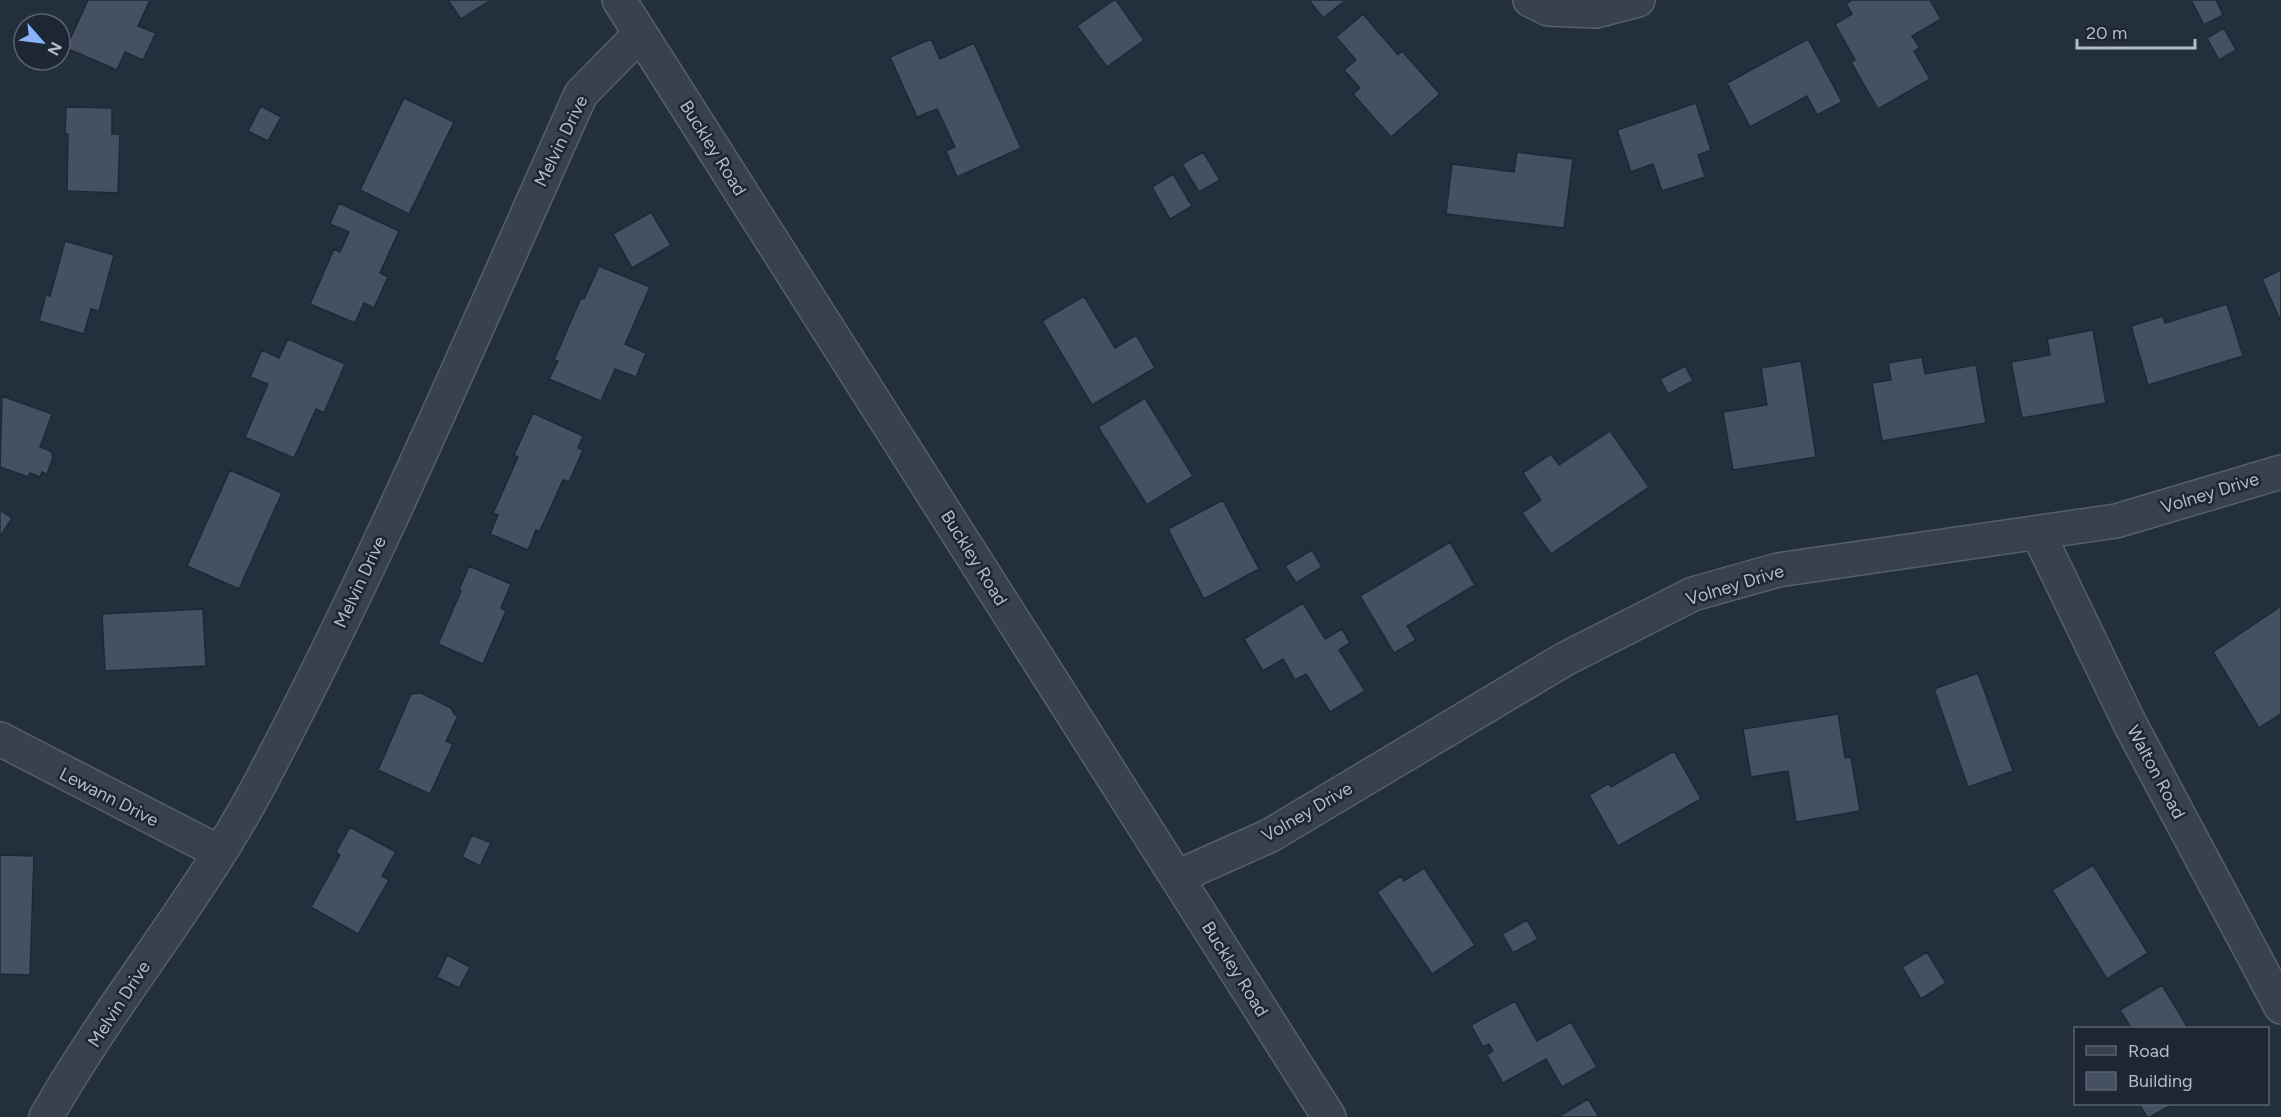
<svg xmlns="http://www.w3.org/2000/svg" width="2281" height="1117" viewBox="0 0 2281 1117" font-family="Figtree,sans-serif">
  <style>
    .building { fill: #455162; stroke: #1f2835; stroke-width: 1.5 }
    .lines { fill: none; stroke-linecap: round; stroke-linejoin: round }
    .minor-casing { stroke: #565f6c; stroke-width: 36 }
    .tertiary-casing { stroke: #565f6c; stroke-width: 36 }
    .minor { stroke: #38414e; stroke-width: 33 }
    .tertiary { stroke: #38414e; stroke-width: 33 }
    .labels { text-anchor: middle; stroke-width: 5; stroke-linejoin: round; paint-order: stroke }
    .street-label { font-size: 18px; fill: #b4bcc9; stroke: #1d2633 }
  </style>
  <rect width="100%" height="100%" fill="#242f3e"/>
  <path class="building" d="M 88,0 L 150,0 L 138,26 L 156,33 L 143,60 L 125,52 L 117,70 L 66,48 Z
    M 448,0 L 491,0 L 461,19 Z
    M 1114,0 L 1116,0 L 1144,40 L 1107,67 L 1077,26 Z
    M 1309,0 L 1346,0 L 1323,18 Z
    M 1852,0 L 1930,0 L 1941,19 L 1912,36 L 1920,48 L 1914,51 L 1930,79 L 1878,109 L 1851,62 L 1855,60 L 1835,24 L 1852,14 L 1846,3 Z
    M 2191,0 L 2216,0 L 2223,15 L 2204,25 Z
    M 1363,14 L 1398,55 L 1402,51 L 1440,94 L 1391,137 L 1353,94 L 1360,88 L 1344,70 L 1356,60 L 1336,37 Z
    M 2224,28 L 2236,50 L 2219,60 L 2207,38 Z
    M 931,39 L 940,59 L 974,43 L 1021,148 L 957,177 L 946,151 L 955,147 L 937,109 L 917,117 L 890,57 Z
    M 1808,39 L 1842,102 L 1817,115 L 1807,96 L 1750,127 L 1727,83 Z
    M 404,98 L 454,122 L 409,214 L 360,190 Z
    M 1696,103 L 1711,150 L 1698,155 L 1705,177 L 1662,191 L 1653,164 L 1631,172 L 1617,130 Z
    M 261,106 L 281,117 L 268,141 L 248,131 Z
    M 66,107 L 112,108 L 112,134 L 120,134 L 118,193 L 67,191 L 68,134 L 65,134 Z
    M 1203,152 L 1220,180 L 1199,192 L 1182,164 Z
    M 1517,152 L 1573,159 L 1564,228 L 1446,214 L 1452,164 L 1514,172 Z
    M 1173,174 L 1192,206 L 1170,219 L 1152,187 Z
    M 339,203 L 399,231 L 380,273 L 388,277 L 374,308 L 364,303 L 355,323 L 310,304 L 334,249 L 340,252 L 349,232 L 330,224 Z
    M 651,212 L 671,245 L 632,268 L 613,234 Z
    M 65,241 L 114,255 L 99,311 L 91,309 L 84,334 L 39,321 L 46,295 L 50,296 Z
    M 599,266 L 650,287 L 625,344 L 646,353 L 636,377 L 615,369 L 601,401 L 549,379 L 558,361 L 554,360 L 581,298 L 584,299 Z
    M 2281,270 L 2281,322 L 2262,279 Z
    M 1084,296 L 1115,348 L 1136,335 L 1155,368 L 1092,405 L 1042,321 Z
    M 2227,304 L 2243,356 L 2148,385 L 2131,326 L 2163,316 L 2165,323 Z
    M 2093,330 L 2106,403 L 2022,418 L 2011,362 L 2050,355 L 2047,339 Z
    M 288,339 L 345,364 L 324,413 L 316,409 L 294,458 L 245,437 L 268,384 L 250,377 L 262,350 L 279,358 Z
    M 1922,357 L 1925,374 L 1976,365 L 1986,423 L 1882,441 L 1872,383 L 1891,380 L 1888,363 Z
    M 1801,361 L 1816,457 L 1733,470 L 1723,412 L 1767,405 L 1761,368 Z
    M 1685,366 L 1693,381 L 1668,394 L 1660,379 Z
    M 2,396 L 52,414 L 40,447 L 51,451 L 53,457 L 47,474 L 42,472 L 40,477 L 30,473 L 28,477 L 0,467 Z
    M 1145,398 L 1193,476 L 1147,505 L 1098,427 Z
    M 533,413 L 583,436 L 578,448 L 583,450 L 569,482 L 563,480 L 540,531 L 536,530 L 528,550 L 490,534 L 498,515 L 493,513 L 518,457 L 514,455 Z
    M 1610,431 L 1649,487 L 1551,554 L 1522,513 L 1541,500 L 1523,473 L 1551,454 L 1559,465 Z
    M 230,470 L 282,493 L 239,589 L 187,566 Z
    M 1223,500 L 1259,569 L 1204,599 L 1168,529 Z
    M 0,510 L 12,518 L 0,537 Z
    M 1450,542 L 1475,585 L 1407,626 L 1416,640 L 1394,653 L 1360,596 Z
    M 1312,550 L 1322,567 L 1296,583 L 1285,566 Z
    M 469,566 L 511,584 L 501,608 L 506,611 L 483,664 L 438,644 L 461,591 L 459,590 Z
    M 1303,603 L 1325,639 L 1342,629 L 1350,643 L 1339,650 L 1365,691 L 1330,712 L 1306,674 L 1295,680 L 1283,659 L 1263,671 L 1244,639 Z
    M 2281,606 L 2281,714 L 2259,728 L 2213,652 Z
    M 203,609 L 206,666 L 105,671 L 102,614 Z
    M 1978,673 L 2013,771 L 1968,787 L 1934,689 Z
    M 421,693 L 451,708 L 454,714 L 458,716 L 446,741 L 453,744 L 430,794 L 378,770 L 411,694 Z
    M 1838,714 L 1845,758 L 1851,757 L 1860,811 L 1796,822 L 1788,771 L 1751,777 L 1743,729 Z
    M 1674,751 L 1701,799 L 1618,846 L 1589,795 L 1609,783 L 1611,787 Z
    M 350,827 L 396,852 L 382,876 L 389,880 L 358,934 L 311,907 L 340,855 L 336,852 Z
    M 472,835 L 491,843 L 480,866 L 462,857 Z
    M 0,855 L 34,856 L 30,975 L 0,974 Z
    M 2093,865 L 2148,953 L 2107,979 L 2052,890 Z
    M 1424,868 L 1475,945 L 1432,974 L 1377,892 L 1401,876 L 1404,881 Z
    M 1527,920 L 1538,939 L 1513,953 L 1502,934 Z
    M 1927,952 L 1946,983 L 1921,999 L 1902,967 Z
    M 447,955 L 470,967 L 459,988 L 437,977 Z
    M 2162,985 L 2188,1028 L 2131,1028 L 2120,1010 Z
    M 1515,1001 L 1537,1041 L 1571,1022 L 1597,1067 L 1562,1087 L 1546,1059 L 1503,1083 L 1487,1055 L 1493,1051 L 1489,1044 L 1483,1047 L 1471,1025 Z
    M 1588,1099 L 1599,1117 L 1558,1117 Z
    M 2139,1104 L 2173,1104 L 2150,1117 L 2147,1117 Z"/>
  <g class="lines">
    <defs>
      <path id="minor" d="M 1530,0 L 1548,9 L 1596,11 L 1638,0
        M 2038,533 L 2130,724 L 2281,1007
        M 0,739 L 219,852
        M 1177,877 L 1269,836 L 1565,659 L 1693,594 L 1778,570 L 2116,521 L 2281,472
        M 46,1117 C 110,1004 195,904 257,789 C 377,564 476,327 581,94 L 640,34"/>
      <path id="tertiary" d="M 619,0 L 1329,1117"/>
    </defs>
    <use href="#minor" class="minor-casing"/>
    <use href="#tertiary" class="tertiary-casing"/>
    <use href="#minor" class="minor"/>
    <use href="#tertiary" class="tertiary"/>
  </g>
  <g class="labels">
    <g class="street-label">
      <text transform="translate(561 141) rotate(-64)" y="6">Melvin Drive</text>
      <text transform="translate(713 148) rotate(58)" y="6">Buckley Road</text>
      <text transform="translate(2210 493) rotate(-17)" y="6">Volney Drive</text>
      <text transform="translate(974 558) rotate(58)" y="6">Buckley Road</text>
      <text transform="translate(360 582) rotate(-65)" y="6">Melvin Drive</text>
      <text transform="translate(1735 585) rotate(-17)" y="6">Volney Drive</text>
      <text transform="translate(2156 772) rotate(62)" y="6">Walton Road</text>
      <text transform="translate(109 797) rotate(27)" y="6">Lewann Drive</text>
      <text transform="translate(1307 812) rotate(-30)" y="6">Volney Drive</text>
      <text transform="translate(1235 969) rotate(58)" y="6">Buckley Road</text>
      <text transform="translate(119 1004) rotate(-57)" y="6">Melvin Drive</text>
    </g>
  </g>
  <rect x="2074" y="1027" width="195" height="78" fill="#1d2633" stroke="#59626f" stroke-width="1.5"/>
  <rect x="2086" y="1046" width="30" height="9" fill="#38414e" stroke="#59626f" stroke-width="1.5"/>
  <text x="2128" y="1057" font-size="18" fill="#b4bcc9">Road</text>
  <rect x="2086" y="1072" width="30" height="18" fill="#455162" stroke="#59626f" stroke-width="1.5"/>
  <text x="2128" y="1087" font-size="18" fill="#b4bcc9">Building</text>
  <g transform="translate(42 42) rotate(118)"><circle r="28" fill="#1d2633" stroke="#59626f" stroke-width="1.5"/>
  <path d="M0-4.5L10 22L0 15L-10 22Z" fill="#8ab4f8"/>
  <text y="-9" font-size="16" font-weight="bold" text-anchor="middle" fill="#b4bcc9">N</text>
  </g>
  <path d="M2077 39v9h118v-9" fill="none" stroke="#b4bcc9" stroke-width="3"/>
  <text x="2086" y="39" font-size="18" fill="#b4bcc9" stroke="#1d2633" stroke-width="4.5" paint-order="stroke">20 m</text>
</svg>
